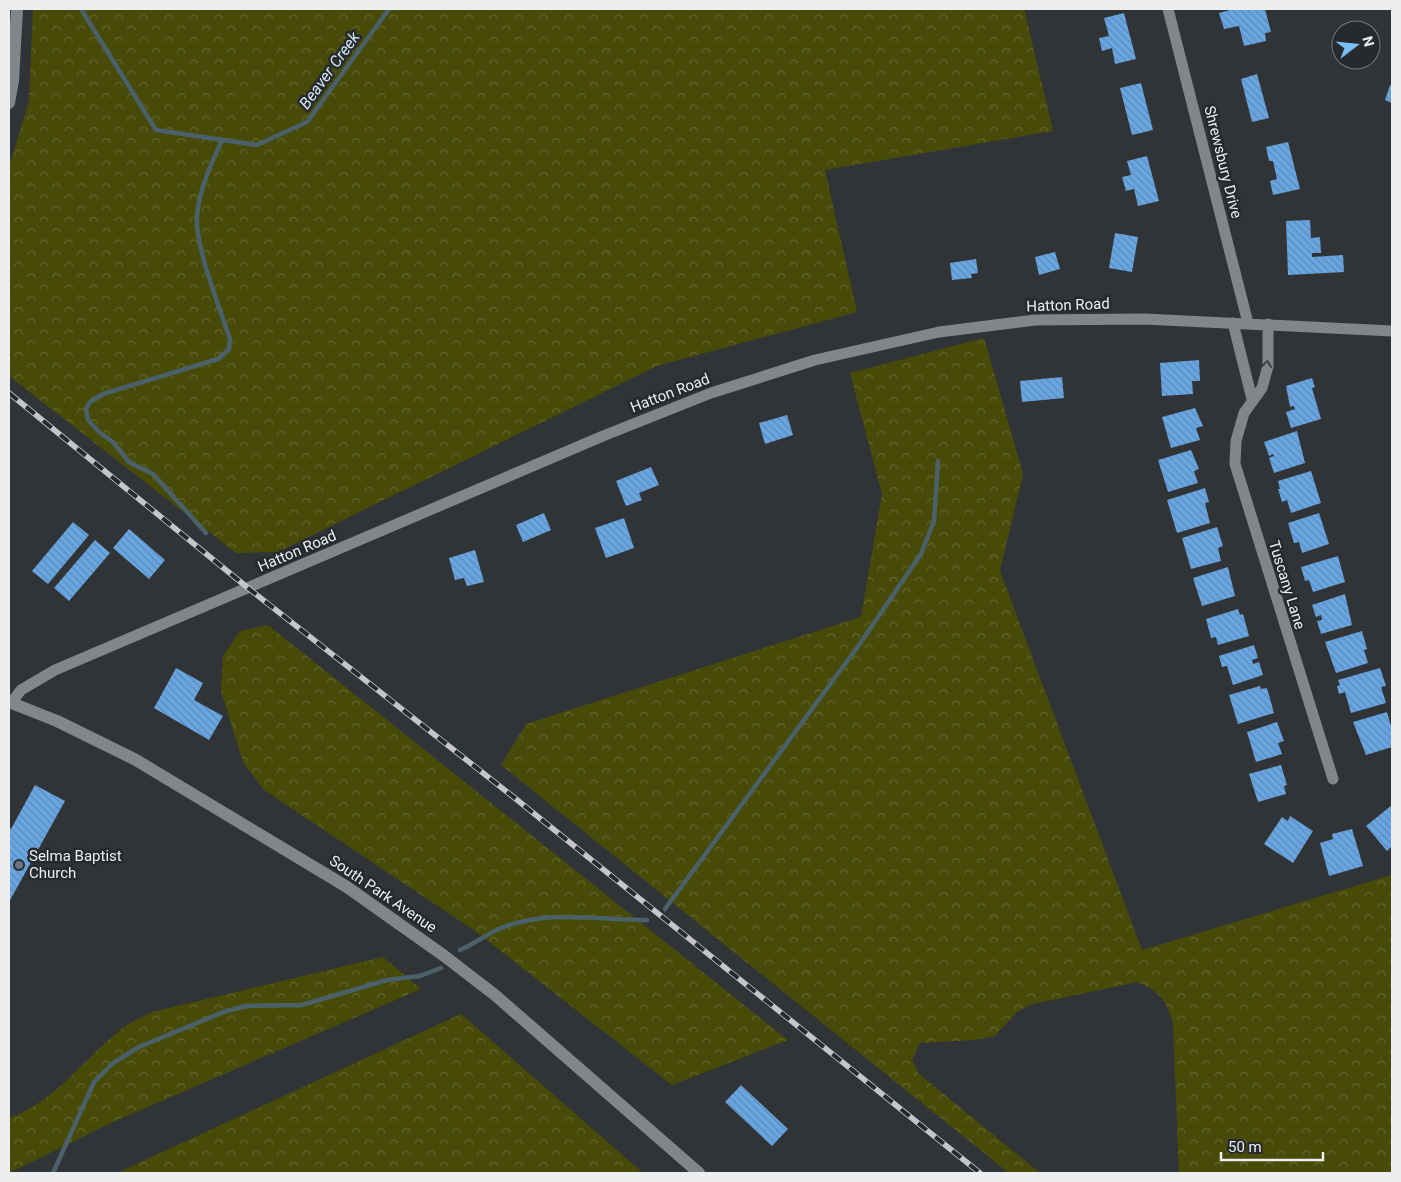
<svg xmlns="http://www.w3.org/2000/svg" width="1401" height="1182" viewBox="0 0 1401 1182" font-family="Roboto,sans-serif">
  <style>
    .forest { fill: url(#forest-crowns) }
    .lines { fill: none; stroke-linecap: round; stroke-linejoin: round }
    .stream { stroke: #4a606a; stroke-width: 4.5 }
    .building { fill: url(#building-back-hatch) }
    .minor { stroke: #82868a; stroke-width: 11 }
    .tertiary { stroke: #82868a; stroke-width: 12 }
    .rail-casing { stroke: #c4c6c9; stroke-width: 5.5 }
    .rail { stroke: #272a2d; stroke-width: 4; stroke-dasharray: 11; stroke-linecap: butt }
    .oneway { stroke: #3e4144 }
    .worship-dot { fill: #6b7280; stroke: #272a2d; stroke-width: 2 }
    .labels { text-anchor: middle; stroke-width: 5; stroke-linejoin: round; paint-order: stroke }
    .street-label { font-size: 15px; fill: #eceef0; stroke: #272a2d }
    .poi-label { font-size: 15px; fill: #eceef0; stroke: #272a2d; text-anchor: start }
    .water-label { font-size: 16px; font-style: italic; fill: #d2e8f3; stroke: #272a2d }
  </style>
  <defs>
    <pattern id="forest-crowns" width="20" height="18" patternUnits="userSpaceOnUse" patternTransform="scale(1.25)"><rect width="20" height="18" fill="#484b08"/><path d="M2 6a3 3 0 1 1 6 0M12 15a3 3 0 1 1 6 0" fill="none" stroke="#63652c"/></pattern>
    <pattern id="building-back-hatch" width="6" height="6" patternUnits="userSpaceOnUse" patternTransform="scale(1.25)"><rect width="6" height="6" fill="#68a6e3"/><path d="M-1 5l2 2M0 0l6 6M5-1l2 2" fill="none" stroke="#5e8ab4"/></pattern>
  </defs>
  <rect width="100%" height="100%" fill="#313437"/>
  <path class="forest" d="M 33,9 L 1024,9 L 1053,131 L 825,170 L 857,312 L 657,366 L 278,552 L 236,553 L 9,376 L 9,167 L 29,101 Z
    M 984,338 L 1023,474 L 1000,571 L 1142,950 L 1392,875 L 1392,1173 L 1179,1173 L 1173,1025 C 1168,1002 1160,991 1137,982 L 1029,1005 L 1017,1012 L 995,1036 L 975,1040 L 920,1043 L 912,1059 L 918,1073 L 1040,1173 L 1009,1173 L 501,765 L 526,724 L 861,617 L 882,494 L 850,373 Z
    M 268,625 L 788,1040 L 672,1085 L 475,931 L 264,790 L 243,762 L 221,691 L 223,656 L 240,631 Z
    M 383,957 L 421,989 L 113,1122 L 9,1173 L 9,1118 C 55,1102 82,1061 119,1031 C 128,1023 141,1018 152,1012 Z
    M 461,1014 L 643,1173 L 117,1173 Z"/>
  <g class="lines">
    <path class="stream" d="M 81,9 L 156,130 L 257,145 L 307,122 L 389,9
      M 206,533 L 153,474 L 129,462 L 113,442 L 99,432 L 88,420 L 86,409 L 90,402 L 103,394 L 218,359 L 229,349 L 230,339 C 220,309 195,246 197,217 C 199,189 211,165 222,140
      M 665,909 L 859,645 L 921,554 L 934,521 L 938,461
      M 460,950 C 474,944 487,934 501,928 C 549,909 598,920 647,920
      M 53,1173 L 94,1082 L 113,1063 L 139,1047 L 226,1011 L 247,1006 L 302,1005 L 387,980 L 420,976 L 441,968"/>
  </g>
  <path class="building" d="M 1234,9 L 1265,9 L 1271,32 L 1265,33 L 1266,41 L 1244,46 L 1239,26 L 1224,29 L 1219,13 Z
    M 1124,13 L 1136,59 L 1115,64 L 1112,48 L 1102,51 L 1099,38 L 1109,36 L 1104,18 Z
    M 1257,74 L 1269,118 L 1252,122 L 1241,79 Z
    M 1141,83 L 1153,130 L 1132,135 L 1120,88 Z
    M 1390,85 L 1392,85 L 1392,103 L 1385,100 Z
    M 1288,142 L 1300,189 L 1273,195 L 1270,181 L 1277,179 L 1273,161 L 1269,161 L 1266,147 Z
    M 1147,156 L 1159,201 L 1138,206 L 1134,189 L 1126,191 L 1122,177 L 1131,175 L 1127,161 Z
    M 1310,220 L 1311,238 L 1320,237 L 1321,253 L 1312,253 L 1312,257 L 1343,255 L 1344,272 L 1288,275 L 1286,221 Z
    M 1115,233 L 1138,237 L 1132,272 L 1109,268 Z
    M 1055,252 L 1060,269 L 1039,275 L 1035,257 Z
    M 976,259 L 978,273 L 971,274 L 972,278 L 952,280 L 950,263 Z
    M 1199,360 L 1200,381 L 1192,381 L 1193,394 L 1162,396 L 1160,363 Z
    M 1062,377 L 1064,398 L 1022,402 L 1020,381 Z
    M 1312,378 L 1315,387 L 1312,388 L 1321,419 L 1291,428 L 1286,412 L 1295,409 L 1294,406 L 1290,407 L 1286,386 Z
    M 1195,408 L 1203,426 L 1196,428 L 1200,440 L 1171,448 L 1162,417 Z
    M 787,415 L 793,435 L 765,444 L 759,423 Z
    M 1297,431 L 1305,463 L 1274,473 L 1269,458 L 1274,456 L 1273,454 L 1269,456 L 1264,442 Z
    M 1191,450 L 1199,469 L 1194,471 L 1198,483 L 1168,492 L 1158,460 Z
    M 651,467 L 659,485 L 639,493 L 642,500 L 626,506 L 616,481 Z
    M 1311,471 L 1321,503 L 1291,513 L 1287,500 L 1282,502 L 1278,489 L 1280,489 L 1278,481 Z
    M 1205,488 L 1209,502 L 1205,503 L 1210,523 L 1177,533 L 1167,500 Z
    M 544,513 L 551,530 L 523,542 L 516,525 Z
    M 1319,513 L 1329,544 L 1302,553 L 1299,542 L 1294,543 L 1288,523 Z
    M 624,518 L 634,548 L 606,558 L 595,528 Z
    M 73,522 L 89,535 L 48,584 L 32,571 Z
    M 1217,527 L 1223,546 L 1218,548 L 1221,561 L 1191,569 L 1182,538 Z
    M 129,529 L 165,560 L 149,579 L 113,548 Z
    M 95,540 L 110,553 L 69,601 L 54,588 Z
    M 475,550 L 484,582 L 467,586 L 464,578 L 455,580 L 449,558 Z
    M 1338,556 L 1345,582 L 1313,592 L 1309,580 L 1305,581 L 1301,567 Z
    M 1228,567 L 1235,596 L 1202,606 L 1193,578 Z
    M 1345,594 L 1352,625 L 1321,634 L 1317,621 L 1322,620 L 1321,615 L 1316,617 L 1312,605 Z
    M 1238,609 L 1240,615 L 1243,614 L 1249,636 L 1218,645 L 1216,637 L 1211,638 L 1206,619 Z
    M 1362,631 L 1367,649 L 1364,650 L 1368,663 L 1336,673 L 1325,642 Z
    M 1254,645 L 1258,658 L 1252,660 L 1253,664 L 1259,662 L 1263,675 L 1233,685 L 1227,666 L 1222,667 L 1219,656 Z
    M 176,668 L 203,683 L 194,700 L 223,716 L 209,740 L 154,708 Z
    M 1380,668 L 1386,686 L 1381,687 L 1386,703 L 1351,713 L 1345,692 L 1339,694 L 1337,686 L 1340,685 L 1338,680 Z
    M 1260,686 L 1261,689 L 1267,688 L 1274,713 L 1238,724 L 1229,695 Z
    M 1387,712 L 1392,730 L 1392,747 L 1366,755 L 1353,722 Z
    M 1277,722 L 1284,741 L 1278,743 L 1282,754 L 1256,762 L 1247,732 Z
    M 1281,765 L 1287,785 L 1284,786 L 1286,794 L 1258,802 L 1249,774 Z
    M 35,785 L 65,801 L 9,902 L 9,827 L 11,829 Z
    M 1392,805 L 1392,846 L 1387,851 L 1366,826 Z
    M 1290,816 L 1313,831 L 1293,863 L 1264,844 L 1282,817 L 1288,821 Z
    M 1352,829 L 1363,866 L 1329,876 L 1320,843 L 1333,839 L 1332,834 Z
    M 741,1085 L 788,1129 L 772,1146 L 725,1102 Z"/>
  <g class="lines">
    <path class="minor" d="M 1168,9 L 1248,323
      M 1233,323 L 1252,399
      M 1268,324 L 1268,366 L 1262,388 L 1244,413 L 1236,441 L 1235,464 L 1333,779
      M 12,702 L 21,690 L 55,670 L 603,436 L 711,393 L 815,360 L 939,332 L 1035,320 L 1144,319 L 1392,331"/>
    <path class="tertiary" d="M 9,103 L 13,81 L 17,9
      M 9,702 L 57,721 L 136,760 L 347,887 L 443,955 L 495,995 L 699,1173"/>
    <defs>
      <path id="rail" d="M 9,393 L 248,588 L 511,795 L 980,1173"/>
    </defs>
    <use href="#rail" class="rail-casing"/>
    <use href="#rail" class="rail"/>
  </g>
  <defs><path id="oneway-chevron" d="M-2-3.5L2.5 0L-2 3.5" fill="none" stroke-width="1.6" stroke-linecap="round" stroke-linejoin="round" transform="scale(1.25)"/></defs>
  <use class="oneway" href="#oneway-chevron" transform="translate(1267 364) rotate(-84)"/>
  <circle class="worship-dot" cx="19" cy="865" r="5"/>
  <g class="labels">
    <g class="street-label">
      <text transform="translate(1223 162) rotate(76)" y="5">Shrewsbury Drive</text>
      <text transform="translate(1068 305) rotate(-2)" y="5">Hatton Road</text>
      <text transform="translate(670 393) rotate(-21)" y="5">Hatton Road</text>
      <text transform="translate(297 551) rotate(-23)" y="5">Hatton Road</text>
      <text transform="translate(1287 585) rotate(73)" y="5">Tuscany Lane</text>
      <text transform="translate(383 894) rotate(34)" y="5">South Park Avenue</text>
    </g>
    <g class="poi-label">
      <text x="29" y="861">Selma Baptist<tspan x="29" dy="17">Church</tspan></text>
    </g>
    <g class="water-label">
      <text transform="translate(329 70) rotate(-54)" y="6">Beaver Creek</text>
    </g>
  </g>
  <rect width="1401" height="1182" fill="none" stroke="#eceef0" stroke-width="20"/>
  <g transform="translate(1356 45) rotate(74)"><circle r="24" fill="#272a2d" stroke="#76787b"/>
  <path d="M0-4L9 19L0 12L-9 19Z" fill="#77bff7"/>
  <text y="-8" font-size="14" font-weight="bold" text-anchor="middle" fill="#eceef0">N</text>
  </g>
  <path d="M1221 1152v8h102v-8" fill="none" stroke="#eceef0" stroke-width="2.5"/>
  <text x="1228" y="1152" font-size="15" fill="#eceef0" stroke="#272a2d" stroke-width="4" paint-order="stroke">50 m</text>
</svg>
